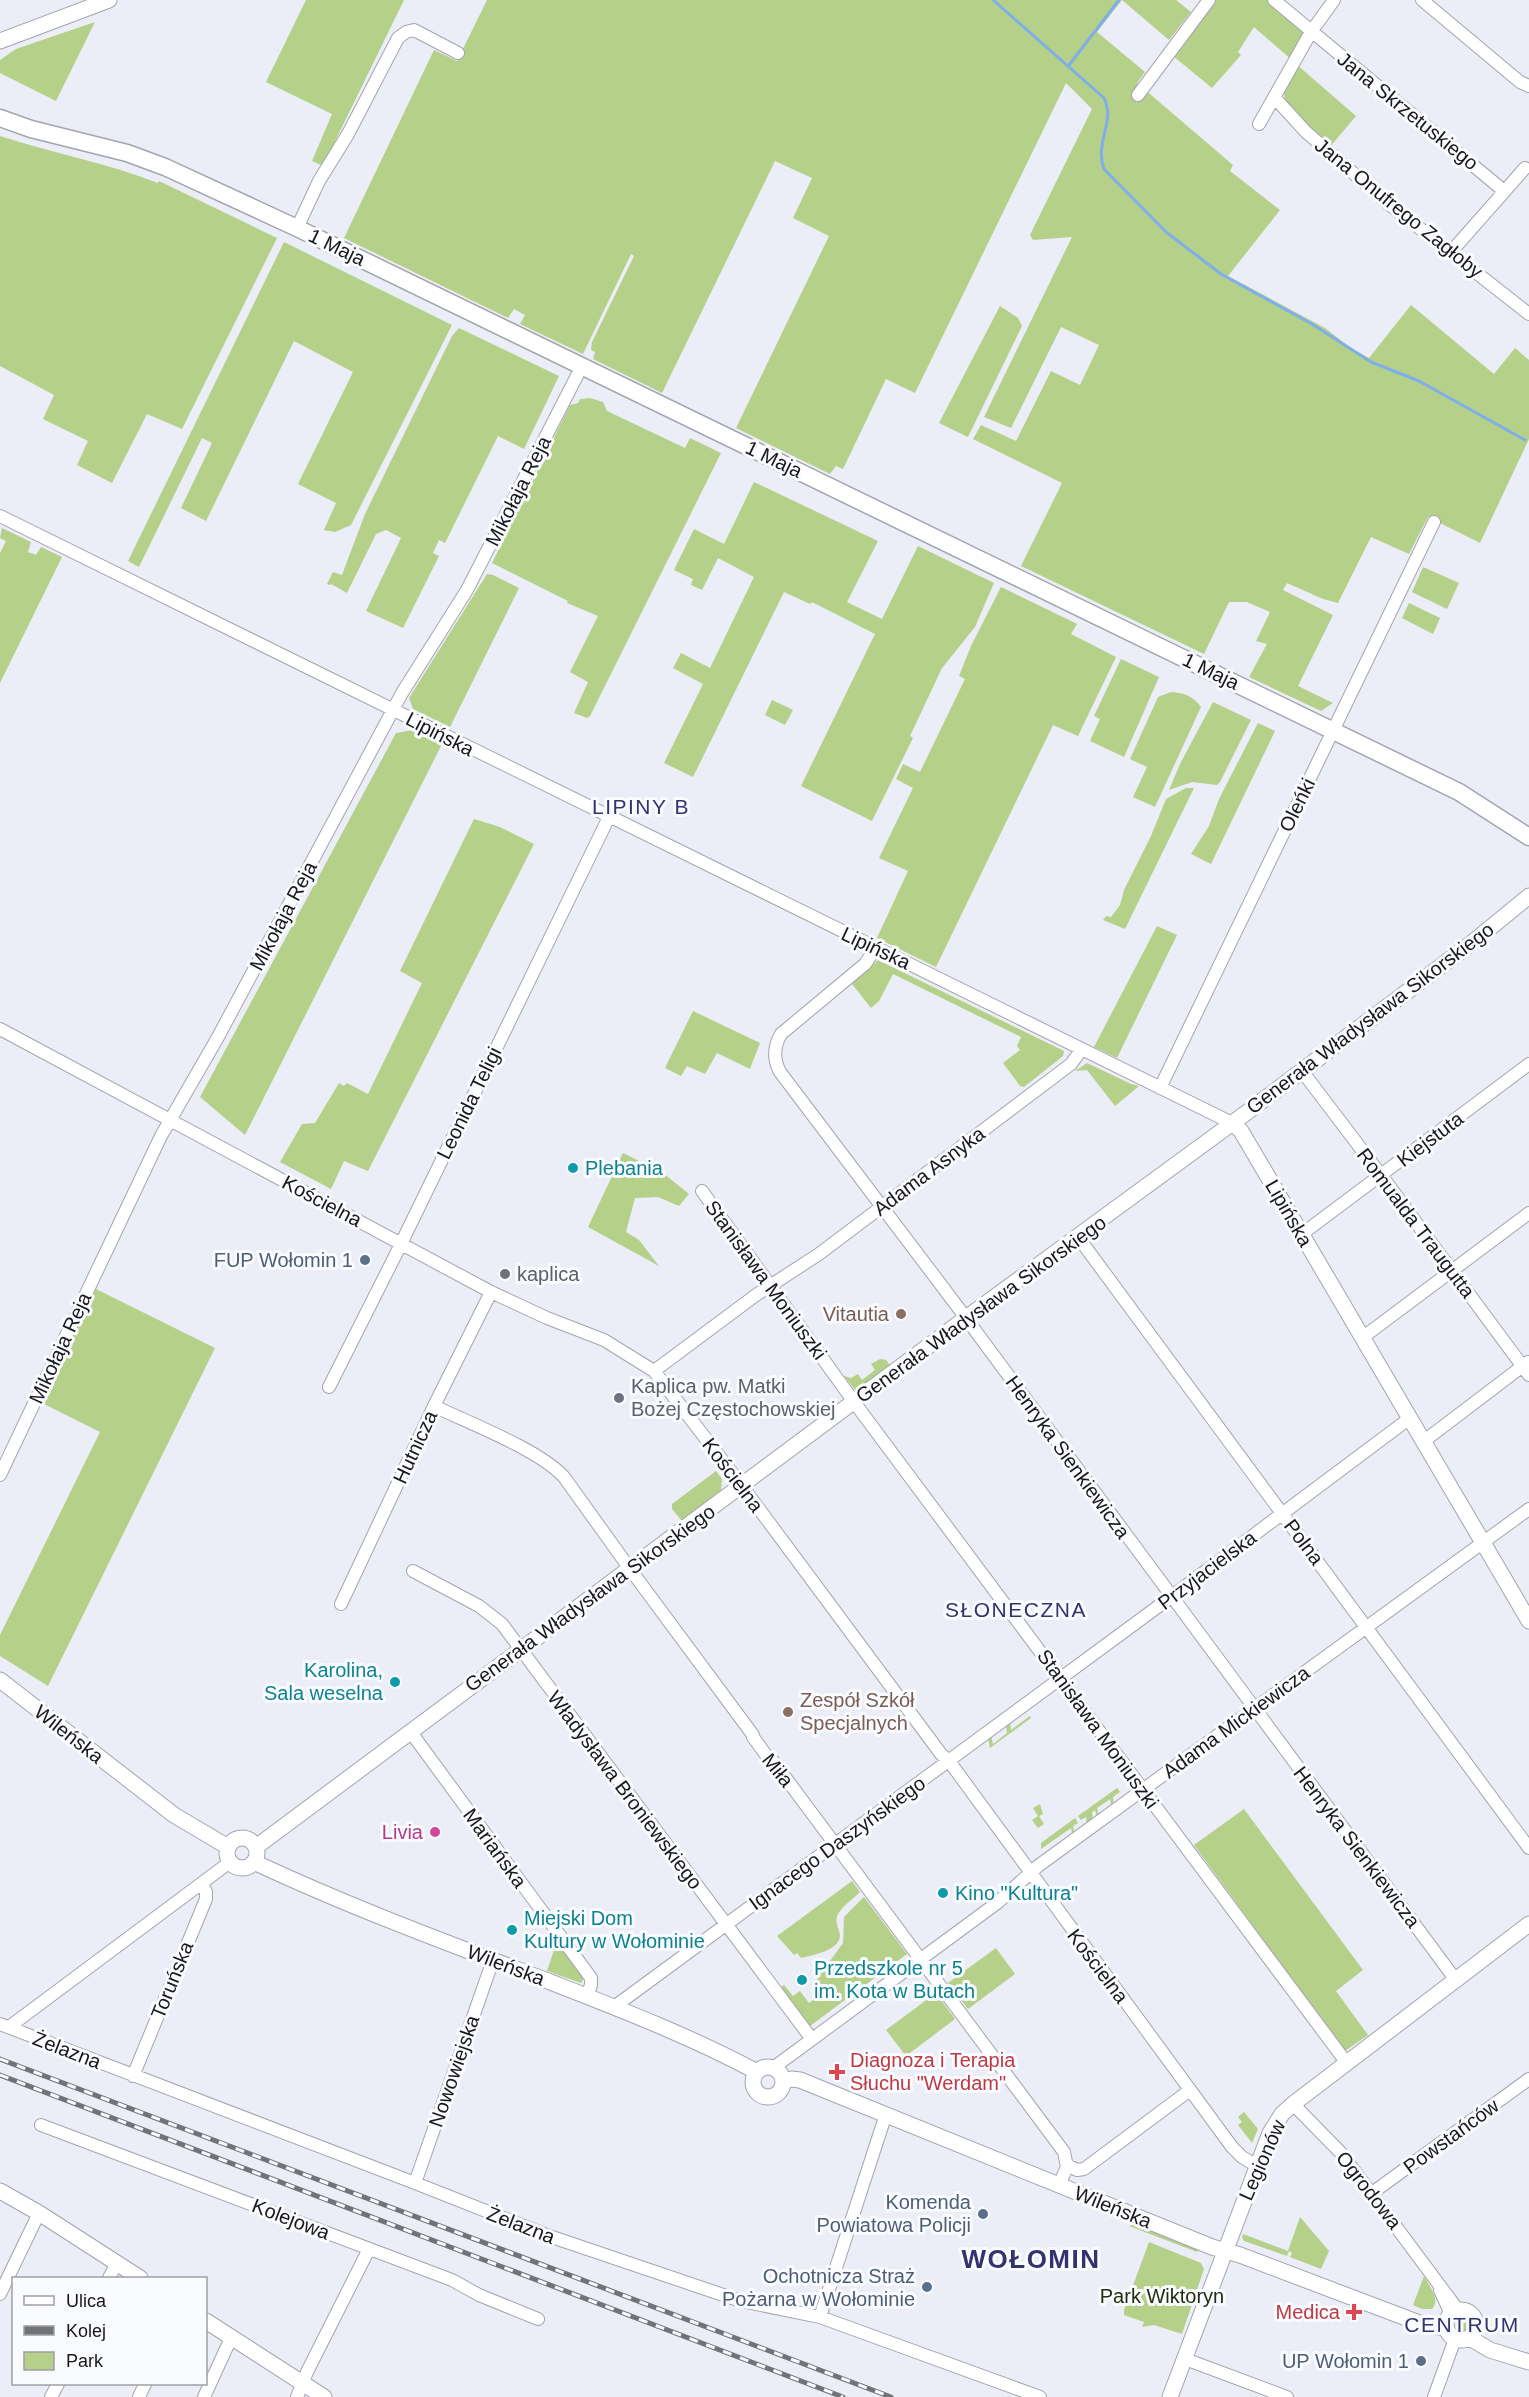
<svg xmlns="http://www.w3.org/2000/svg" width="1529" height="2397" viewBox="0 0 1529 2397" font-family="Arial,sans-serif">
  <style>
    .green { fill: #b5d088 }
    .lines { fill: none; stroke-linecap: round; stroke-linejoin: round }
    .stream { stroke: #7fafe9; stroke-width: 3 }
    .minor-casing { stroke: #a3a5ae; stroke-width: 14 }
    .tertiary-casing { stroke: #a3a5ae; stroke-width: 17 }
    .secondary-casing { stroke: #a3a5ae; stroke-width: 19 }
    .minor { stroke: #fff; stroke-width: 12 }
    .tertiary { stroke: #fff; stroke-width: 15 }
    .secondary { stroke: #fff; stroke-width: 16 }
    .rail-casing { stroke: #727379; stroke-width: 5 }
    .rail { stroke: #fafbff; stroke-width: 3; stroke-dasharray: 9; stroke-linecap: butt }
    .culture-dot { fill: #0f9aa8; stroke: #fafbff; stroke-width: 2 }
    .service-dot { fill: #5c6f8a; stroke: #fafbff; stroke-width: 2 }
    .worship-dot { fill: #6b7280; stroke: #fafbff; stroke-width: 2 }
    .education-dot { fill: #8d6e63; stroke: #fafbff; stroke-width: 2 }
    .hotel-dot { fill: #d1479c; stroke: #fafbff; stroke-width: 2 }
    .health-dot { fill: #e0444e; stroke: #fafbff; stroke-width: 2 }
    .labels { text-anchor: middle; stroke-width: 6; stroke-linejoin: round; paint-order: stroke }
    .street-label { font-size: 20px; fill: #18181c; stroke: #fafbff }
    .culture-label { font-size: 20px; fill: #0d838f; stroke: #fafbff; text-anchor: start }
    .service-label { font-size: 20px; fill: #4e5e75; stroke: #fafbff; text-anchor: end }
    .worship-label { font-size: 20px; fill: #5b616d; stroke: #fafbff; text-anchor: start }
    .education-label { font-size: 20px; fill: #785e54; stroke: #fafbff; text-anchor: end }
    .hotel-label { font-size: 20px; fill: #b23c85; stroke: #fafbff; text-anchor: end }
    .health-label { font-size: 20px; fill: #be3a42; stroke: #fafbff; text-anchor: start }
    .park-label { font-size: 20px; fill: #232d0f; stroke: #fafbff }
    .neighbourhood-label { font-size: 21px; letter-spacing: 1.5px; fill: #33336f; stroke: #fafbff }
    .district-label { font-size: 26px; font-weight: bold; letter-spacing: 1.5px; fill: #33336f; stroke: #fafbff }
  </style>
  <rect width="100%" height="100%" fill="#ebedf7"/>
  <path class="green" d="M 306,0 L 404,0 L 323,166 L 312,161 L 332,114 L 266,82 Z
    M 487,0 L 1176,0 L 1191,12 L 1169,40 L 1122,0 L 1097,32 L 1145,72 L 1137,83 L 1233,165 L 1230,171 L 1280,210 L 1228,276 L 1325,328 L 1352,349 L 1369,358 L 1411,305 L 1494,374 L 1515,348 L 1529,360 L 1529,439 L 1480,543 L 1428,517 L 1409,554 L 1371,537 L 1338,603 L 1323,599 L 1287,583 L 1283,590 L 1333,615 L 1298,686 L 1333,703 L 1321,711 L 1249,677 L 1267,644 L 1256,641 L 1270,612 L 1247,602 L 1229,602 L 1204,654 L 1021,566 L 1062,483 L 973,439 L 981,425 L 1016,441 L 1051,371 L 1080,385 L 1099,345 L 1061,327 L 1011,428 L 984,417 L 1072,237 L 1033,240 L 1030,235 L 1092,109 L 1066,83 L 915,393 L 886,379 L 843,469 L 836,466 L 830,474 L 736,428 L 829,236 L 793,218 L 812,178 L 775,161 L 662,393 L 593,359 L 595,352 L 591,350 L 592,342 L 634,256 L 631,254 L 583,354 L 520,324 L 525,315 L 514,309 L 508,318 L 344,238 L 434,50 L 457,61 Z
    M 1213,0 L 1268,0 L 1304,29 L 1306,35 L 1292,60 L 1254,27 L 1238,52 L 1241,55 L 1212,88 L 1173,56 Z
    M 95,22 L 56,101 L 0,73 L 0,60 L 16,49 Z
    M 1296,64 L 1356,116 L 1329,148 L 1285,105 L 1284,91 Z
    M 0,136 C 52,153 107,163 158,183 L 159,181 L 277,238 L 182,429 L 147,414 L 112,483 L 77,465 L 88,441 L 43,419 L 54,395 L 0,366 Z
    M 284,242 L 452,325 L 351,525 L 335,532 L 324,530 L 336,503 L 298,484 L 353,372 L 294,341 L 206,521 L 181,508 L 212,443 L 202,438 L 139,567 L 128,561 Z
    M 1000,306 L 1018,318 L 1022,326 L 968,437 L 939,423 Z
    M 459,328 L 559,376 L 524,449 L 498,436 L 445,543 L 439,540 L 433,553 L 439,556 L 403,628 L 366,611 L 401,538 L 386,530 L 376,534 L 347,593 L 331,584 L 330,585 L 327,584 L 333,572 L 342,575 L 365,514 L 452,336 Z
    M 590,398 L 603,402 L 607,411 L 685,448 L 690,438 L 721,453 L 590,716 L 587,718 L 574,713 L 588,682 L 570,672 L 598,616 L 567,603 L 568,601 L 492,563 L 570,405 L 578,403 L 580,399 Z
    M 754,482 L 878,541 L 847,602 L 882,619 L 918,546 L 994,583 L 975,627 L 942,668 L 910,736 L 913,738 L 872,821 L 801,786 L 875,634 L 812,602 L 810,604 L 784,592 L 693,777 L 664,763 L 703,684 L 673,668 L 681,653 L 710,668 L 754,577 L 718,558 L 702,590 L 691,585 L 693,579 L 674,570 L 694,529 L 724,544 Z
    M 2,528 L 31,542 L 28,552 L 36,555 L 41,547 L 62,557 L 0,683 L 0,553 L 6,541 L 0,538 Z
    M 1423,567 L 1459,583 L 1447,609 L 1412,592 Z
    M 487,574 L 493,575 L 519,588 L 450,727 L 413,709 L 409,698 Z
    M 1001,587 L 1077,624 L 1071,634 L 1116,657 L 1078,736 L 1053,725 L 936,967 L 877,938 L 908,871 L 879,858 L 913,788 L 896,779 L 903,764 L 920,772 L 965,679 L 959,676 L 971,646 Z
    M 1409,603 L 1440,618 L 1433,634 L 1402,618 Z
    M 1121,659 L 1159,677 L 1124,757 L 1090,741 L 1100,719 L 1094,716 Z
    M 1171,692 C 1185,693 1193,696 1201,707 L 1155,807 L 1133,797 L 1147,767 L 1130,759 L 1158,697 Z
    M 772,700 L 793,710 L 785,725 L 765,715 Z
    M 1213,702 L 1251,720 L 1220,782 L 1217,785 L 1192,782 L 1169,790 L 1180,764 Z
    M 1258,723 L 1275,731 L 1211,864 L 1191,854 L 1209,826 L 1219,799 Z
    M 413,730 L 442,744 L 245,1135 L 200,1097 L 396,733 Z
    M 1186,788 L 1194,788 L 1125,929 L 1103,920 L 1106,916 L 1111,917 L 1120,905 L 1124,890 L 1151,836 L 1166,799 Z
    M 474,819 L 500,827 L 534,844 L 368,1171 L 344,1161 L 331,1189 L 280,1162 L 302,1124 L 315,1123 L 339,1083 L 344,1086 L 347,1083 L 368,1094 L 422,983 L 400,971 Z
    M 1157,926 L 1177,935 L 1117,1058 L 1094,1047 Z
    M 878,960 L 1064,1051 L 1063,1056 L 1024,1087 L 1020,1086 L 1003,1063 L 1020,1050 L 1017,1046 L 1021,1037 L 893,974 L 879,1001 L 871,1008 L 852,984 Z
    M 693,1011 L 760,1043 L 750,1069 L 717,1053 L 705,1074 L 687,1066 L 681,1076 L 665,1068 Z
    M 1087,1063 L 1131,1084 L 1139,1086 L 1115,1106 L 1087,1070 L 1075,1071 Z
    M 623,1153 L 663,1173 L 689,1194 L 679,1206 L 658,1197 L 635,1198 L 626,1232 L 639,1240 L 659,1266 L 588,1227 Z
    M 96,1289 L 215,1348 L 48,1686 L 0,1656 L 0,1635 L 100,1432 L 40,1402 Z
    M 880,1359 L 886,1360 L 890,1365 L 856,1391 L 844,1376 L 851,1378 L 858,1374 L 862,1380 L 875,1370 L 871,1364 Z
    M 716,1471 L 722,1479 L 721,1490 L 682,1521 L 672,1509 L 672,1504 Z
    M 1030,1716 L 1031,1718 L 990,1748 L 988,1738 L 991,1736 L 993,1744 L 1007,1733 L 1006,1725 L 1010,1722 L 1011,1730 Z
    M 1117,1788 L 1120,1792 L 1113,1797 L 1114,1805 L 1112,1807 L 1110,1799 L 1097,1808 L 1099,1816 L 1097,1818 L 1095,1810 L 1092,1812 L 1093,1820 L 1087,1825 L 1086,1817 L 1081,1820 L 1078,1816 Z
    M 1040,1804 L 1043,1814 L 1039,1816 L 1044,1824 L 1038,1828 L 1032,1820 L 1038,1816 L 1033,1808 Z
    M 1244,1809 L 1363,1970 L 1336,1991 L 1368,2035 L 1345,2051 L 1194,1845 Z
    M 1075,1818 L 1078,1823 L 1073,1826 L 1075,1835 L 1073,1837 L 1071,1828 L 1041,1849 L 1041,1843 Z
    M 852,1881 L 860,1892 C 853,1899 841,1907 837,1916 C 835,1923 839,1928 840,1935 C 840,1951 812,1955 801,1958 L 797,1953 L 794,1955 L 777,1936 Z
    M 864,1897 L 907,1954 L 810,2026 L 781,1987 L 784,1985 L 793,1996 L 800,1991 L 809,2003 L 822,1993 L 819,1988 L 822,1986 L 817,1979 L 843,1943 L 844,1917 Z
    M 557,1941 L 581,1974 L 583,1980 L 581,1983 L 547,1971 Z
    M 996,1948 L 1015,1974 L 968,2009 L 948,1983 Z
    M 936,1993 L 955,2019 L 906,2056 L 886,2030 Z
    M 1244,2112 L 1258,2129 L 1252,2143 L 1238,2125 L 1242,2122 L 1238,2117 Z
    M 1300,2217 L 1329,2251 L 1321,2269 L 1290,2257 L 1292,2253 L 1289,2251 L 1287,2256 L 1244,2241 L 1242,2237 L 1243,2234 L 1288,2251 Z
    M 1136,2224 L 1198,2250 L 1197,2252 L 1129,2226 Z
    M 1149,2242 L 1201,2263 L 1204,2269 L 1182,2334 L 1154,2325 L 1142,2327 L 1144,2322 L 1124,2315 L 1124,2310 Z
    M 1424,2276 C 1429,2286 1441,2299 1432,2309 L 1422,2309 L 1413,2305 Z
    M1455 2325a7 7 0 1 1 14 0a7 7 0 1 1-14 0Z"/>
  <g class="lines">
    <path class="stream" d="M 993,0 L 1104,98 C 1116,122 1094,142 1104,169 L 1166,232 L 1221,274 L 1312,324 L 1371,362 L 1419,381 L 1525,440
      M 1069,65 L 1119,0"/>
    <defs>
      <path id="minor" d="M 1274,0 L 1504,191
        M 1422,0 L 1520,82 L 1529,86
        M 1138,95 L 1209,0
        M 1274,97 L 1306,132 L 1390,205 L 1529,314
        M 1259,124 L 1311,32 L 1334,0
        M 297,228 L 319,181 L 348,134 L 398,38 L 406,32 L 414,30 L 458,53
        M 1451,252 L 1525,168
        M 0,516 L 1232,1123
        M 876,948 L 865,964 L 781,1034 C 774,1046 773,1059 780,1072 L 957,1306 L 1455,1979
        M 0,1029 L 491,1292 L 547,1318 L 604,1340 L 654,1371 L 742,1486 L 941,1754 L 949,1761 L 1232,2147 L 1242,2157 L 1257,2166
        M 1302,1071 L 1381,1175 L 1529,1375
        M 1160,1088 L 1434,522
        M 702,1191 L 854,1402 L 1346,2062
        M 1302,1234 L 1529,1064
        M 1078,1237 L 1529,1848
        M 1362,1338 L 1529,1213
        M 654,1371 L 756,1295 L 819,1254 L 1071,1064 L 1082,1049
        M 329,1387 L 396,1254 L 609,817
        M 434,1406 C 471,1424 538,1449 564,1477 L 630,1569 L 753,1735 L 753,1737 L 769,1759 L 773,1761 L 1064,2152 L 1067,2167 L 1059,2185
        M 1424,1441 L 1528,1362
        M 0,1475 L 161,1136 L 218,1037 L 402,693 L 467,590 L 582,366
        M 413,1571 L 479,1606 L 502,1624 L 811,2038
        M 341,1604 L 434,1406 L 491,1292
        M 410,1731 L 591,1978 L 591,1985 L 587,1996
        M 614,2007 L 1171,1597 L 1410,1418
        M 0,2024 L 415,2183 L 549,2236 L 741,2301 L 820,2317 L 1040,2397
        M 9,2027 L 230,1862
        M 773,2068 L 997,1903 L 1038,1866 L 1529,1509
        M 133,2076 L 206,1899 L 206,1892 L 202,1884
        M 1293,2104 L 1341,2153 L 1458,2310
        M 41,2125 L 452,2280 L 479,2295 L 538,2319
        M 1067,2165 L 1077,2170 L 1084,2169 L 1190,2090
        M 415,2183 L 493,1960
        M 1372,2193 L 1529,2079
        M 109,2278 L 117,2263
        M 1440,2290 L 1451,2314
        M 0,2294 L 39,2213
        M 820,2317 L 886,2114
        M 1185,2359 L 1287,2397
        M 51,2397 L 58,2384
        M 139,2397 L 145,2384
        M 204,2397 L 231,2338
        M 297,2397 L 307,2372 L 369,2249
        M 1434,2397 L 1455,2339"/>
      <path id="tertiary" d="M 0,41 L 109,0
        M 1232,1123 L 1241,1131 L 1529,1621
        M 0,1680 L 174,1815 L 228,1847
        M227 1853a15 15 0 1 1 30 0a15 15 0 1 1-30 0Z
        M 256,1847 L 966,1318 L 1238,1119 L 1473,942 L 1529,896
        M 254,1862 C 352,1908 453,1945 553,1983 C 622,2010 692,2037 757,2072
        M753 2082a15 15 0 1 1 30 0a15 15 0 1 1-30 0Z
        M 783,2082 L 791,2079 L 800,2080 L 1212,2247 L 1240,2255 L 1422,2324 L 1446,2328
        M 0,2191 L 39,2213 L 140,2278
        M1446 2325a15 15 0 1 1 30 0a15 15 0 1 1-30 0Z
        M 206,2321 L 324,2397
        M 1470,2338 L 1490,2350 L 1529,2362
        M 1170,2397 L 1270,2133 L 1282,2114 L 1293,2104 L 1529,1924"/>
      <path id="secondary" d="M 0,118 L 31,129 L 127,153 L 165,167 L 297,228 L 1459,792 L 1529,837"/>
    </defs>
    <use href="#minor" class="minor-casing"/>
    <use href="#tertiary" class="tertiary-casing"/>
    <use href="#secondary" class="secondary-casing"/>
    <use href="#minor" class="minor"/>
    <use href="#tertiary" class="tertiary"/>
    <use href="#secondary" class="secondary"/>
    <defs>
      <path id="rail" d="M 0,2059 L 891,2397
        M 0,2075 L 843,2397"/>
    </defs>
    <use href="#rail" class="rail-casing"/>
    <use href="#rail" class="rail"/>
  </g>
  <g class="culture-dot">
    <circle cx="573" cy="1168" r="6"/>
    <circle cx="395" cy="1682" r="6"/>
    <circle cx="943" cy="1893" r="6"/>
    <circle cx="512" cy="1930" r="6"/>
    <circle cx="802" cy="1980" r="6"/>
  </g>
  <g class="service-dot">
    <circle cx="365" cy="1260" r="6"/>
    <circle cx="983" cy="2214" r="6"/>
    <circle cx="927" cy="2287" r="6"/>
    <circle cx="1421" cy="2361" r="6"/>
  </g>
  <g class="worship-dot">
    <circle cx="505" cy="1274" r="6"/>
    <circle cx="619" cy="1398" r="6"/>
  </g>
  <g class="education-dot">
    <circle cx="901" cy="1314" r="6"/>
    <circle cx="788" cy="1712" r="6"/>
  </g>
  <circle class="hotel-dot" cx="435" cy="1832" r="6"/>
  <g class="health-dot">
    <path d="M834 2063h6v6h6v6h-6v6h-6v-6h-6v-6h6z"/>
    <path d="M1351 2303h6v6h6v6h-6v6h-6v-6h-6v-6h6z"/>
  </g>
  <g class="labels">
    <g class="street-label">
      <text transform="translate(1408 111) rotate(39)" y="7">Jana Skrzetuskiego</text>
      <text transform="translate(1399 208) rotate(39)" y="7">Jana Onufrego Zagłoby</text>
      <text transform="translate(337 247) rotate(26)" y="7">1 Maja</text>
      <text transform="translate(774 459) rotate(26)" y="7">1 Maja</text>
      <text transform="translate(518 491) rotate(-63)" y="7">Mikołaja Reja</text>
      <text transform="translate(1211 671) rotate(26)" y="7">1 Maja</text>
      <text transform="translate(440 734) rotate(27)" y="7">Lipińska</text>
      <text transform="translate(1297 805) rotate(-64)" y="7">Oleńki</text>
      <text transform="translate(283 916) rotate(-62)" y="7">Mikołaja Reja</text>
      <text transform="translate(876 948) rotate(25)" y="7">Lipińska</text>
      <text transform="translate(1370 1018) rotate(-37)" y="7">Generała Władysława Sikorskiego</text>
      <text transform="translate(469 1103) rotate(-64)" y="7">Leonida Teligi</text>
      <text transform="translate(1430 1139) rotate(-37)" y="7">Kiejstuta</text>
      <text transform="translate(929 1171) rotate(-37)" y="7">Adama Asnyka</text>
      <text transform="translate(322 1201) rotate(28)" y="7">Kościelna</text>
      <text transform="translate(1289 1213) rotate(60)" y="7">Lipińska</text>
      <text transform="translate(1416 1223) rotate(53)" y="7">Romualda Traugutta</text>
      <text transform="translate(766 1280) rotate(54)" y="7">Stanisława Moniuszki</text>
      <text transform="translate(981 1309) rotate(-36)" y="7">Generała Władysława Sikorskiego</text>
      <text transform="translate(60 1348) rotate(-65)" y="7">Mikołaja Reja</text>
      <text transform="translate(415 1447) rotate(-65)" y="7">Hutnicza</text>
      <text transform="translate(1068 1457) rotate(54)" y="7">Henryka Sienkiewicza</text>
      <text transform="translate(733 1475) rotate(53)" y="7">Kościelna</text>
      <text transform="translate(1304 1542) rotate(53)" y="7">Polna</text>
      <text transform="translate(1207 1570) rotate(-37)" y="7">Przyjacielska</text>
      <text transform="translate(590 1598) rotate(-36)" y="7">Generała Władysława Sikorskiego</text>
      <text transform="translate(1236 1722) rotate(-36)" y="7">Adama Mickiewicza</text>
      <text transform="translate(1098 1729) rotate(54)" y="7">Stanisława Moniuszki</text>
      <text transform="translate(69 1734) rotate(38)" y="7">Wileńska</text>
      <text transform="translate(778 1770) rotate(51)" y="7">Miła</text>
      <text transform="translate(625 1790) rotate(53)" y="7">Władysława Broniewskiego</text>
      <text transform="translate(837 1843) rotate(-36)" y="7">Ignacego Daszyńskiego</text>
      <text transform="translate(1357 1847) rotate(53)" y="7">Henryka Sienkiewicza</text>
      <text transform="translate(495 1848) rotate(54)" y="7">Mariańska</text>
      <text transform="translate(506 1965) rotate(21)" y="7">Wileńska</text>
      <text transform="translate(1098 1966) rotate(53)" y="7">Kościelna</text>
      <text transform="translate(172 1980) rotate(-68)" y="7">Toruńska</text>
      <text transform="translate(67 2050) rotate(21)" y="7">Żelazna</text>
      <text transform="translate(454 2071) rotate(-71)" y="7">Nowowiejska</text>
      <text transform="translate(1451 2136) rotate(-36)" y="7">Powstańców</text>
      <text transform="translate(1262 2160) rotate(-66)" y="7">Legionów</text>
      <text transform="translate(1369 2190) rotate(52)" y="7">Ogrodowa</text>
      <text transform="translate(1113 2207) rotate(22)" y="7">Wileńska</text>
      <text transform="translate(291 2219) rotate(21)" y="7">Kolejowa</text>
      <text transform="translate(521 2225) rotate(21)" y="7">Żelazna</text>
    </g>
    <g class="culture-label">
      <text x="585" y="1175">Plebania</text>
      <text x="383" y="1677" text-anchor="end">Karolina,<tspan x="383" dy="23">Sala weselna</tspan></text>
      <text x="955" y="1900">Kino "Kultura"</text>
      <text x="524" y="1925">Miejski Dom<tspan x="524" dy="23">Kultury w Wołominie</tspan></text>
      <text x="814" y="1975">Przedszkole nr 5<tspan x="814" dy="23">im. Kota w Butach</tspan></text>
    </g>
    <g class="service-label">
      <text x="353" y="1267">FUP Wołomin 1</text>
      <text x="971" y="2209">Komenda<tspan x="971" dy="23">Powiatowa Policji</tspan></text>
      <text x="915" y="2283">Ochotnicza Straż<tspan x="915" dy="23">Pożarna w Wołominie</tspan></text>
      <text x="1409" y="2368">UP Wołomin 1</text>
    </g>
    <g class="worship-label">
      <text x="517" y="1281">kaplica</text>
      <text x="631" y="1393">Kaplica pw. Matki<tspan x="631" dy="23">Bożej Częstochowskiej</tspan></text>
    </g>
    <g class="education-label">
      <text x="889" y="1321">Vitautia</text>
      <text x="800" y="1707" text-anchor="start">Zespół Szkół<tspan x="800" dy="23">Specjalnych</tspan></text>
    </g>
    <g class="hotel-label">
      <text x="423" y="1839">Livia</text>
    </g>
    <g class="health-label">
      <text x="850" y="2067">Diagnoza i Terapia<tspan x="850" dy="23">Słuchu "Werdam"</tspan></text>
      <text x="1340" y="2319" text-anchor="end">Medica</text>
    </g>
    <g class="park-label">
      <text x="1162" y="2303">Park Wiktoryn</text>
    </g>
    <g class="neighbourhood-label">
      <text x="641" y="814">LIPINY B</text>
      <text x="1016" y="1617">SŁONECZNA</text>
      <text x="1462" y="2332">CENTRUM</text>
    </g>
    <g class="district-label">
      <text x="1031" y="2268">WOŁOMIN</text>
    </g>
  </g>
  <rect x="12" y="2277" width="195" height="108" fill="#fafbff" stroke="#a0a0a4" stroke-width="1.5"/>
  <rect x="24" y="2296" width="30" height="9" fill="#ffffff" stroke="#a0a0a4" stroke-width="1.5"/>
  <text x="66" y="2307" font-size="18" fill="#18181c">Ulica</text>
  <rect x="24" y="2326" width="30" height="9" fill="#727379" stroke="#a0a0a4" stroke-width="1.5"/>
  <text x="66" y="2337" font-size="18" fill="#18181c">Kolej</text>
  <rect x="24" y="2352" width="30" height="18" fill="#b5d088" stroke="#a0a0a4" stroke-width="1.5"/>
  <text x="66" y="2367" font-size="18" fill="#18181c">Park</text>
</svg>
